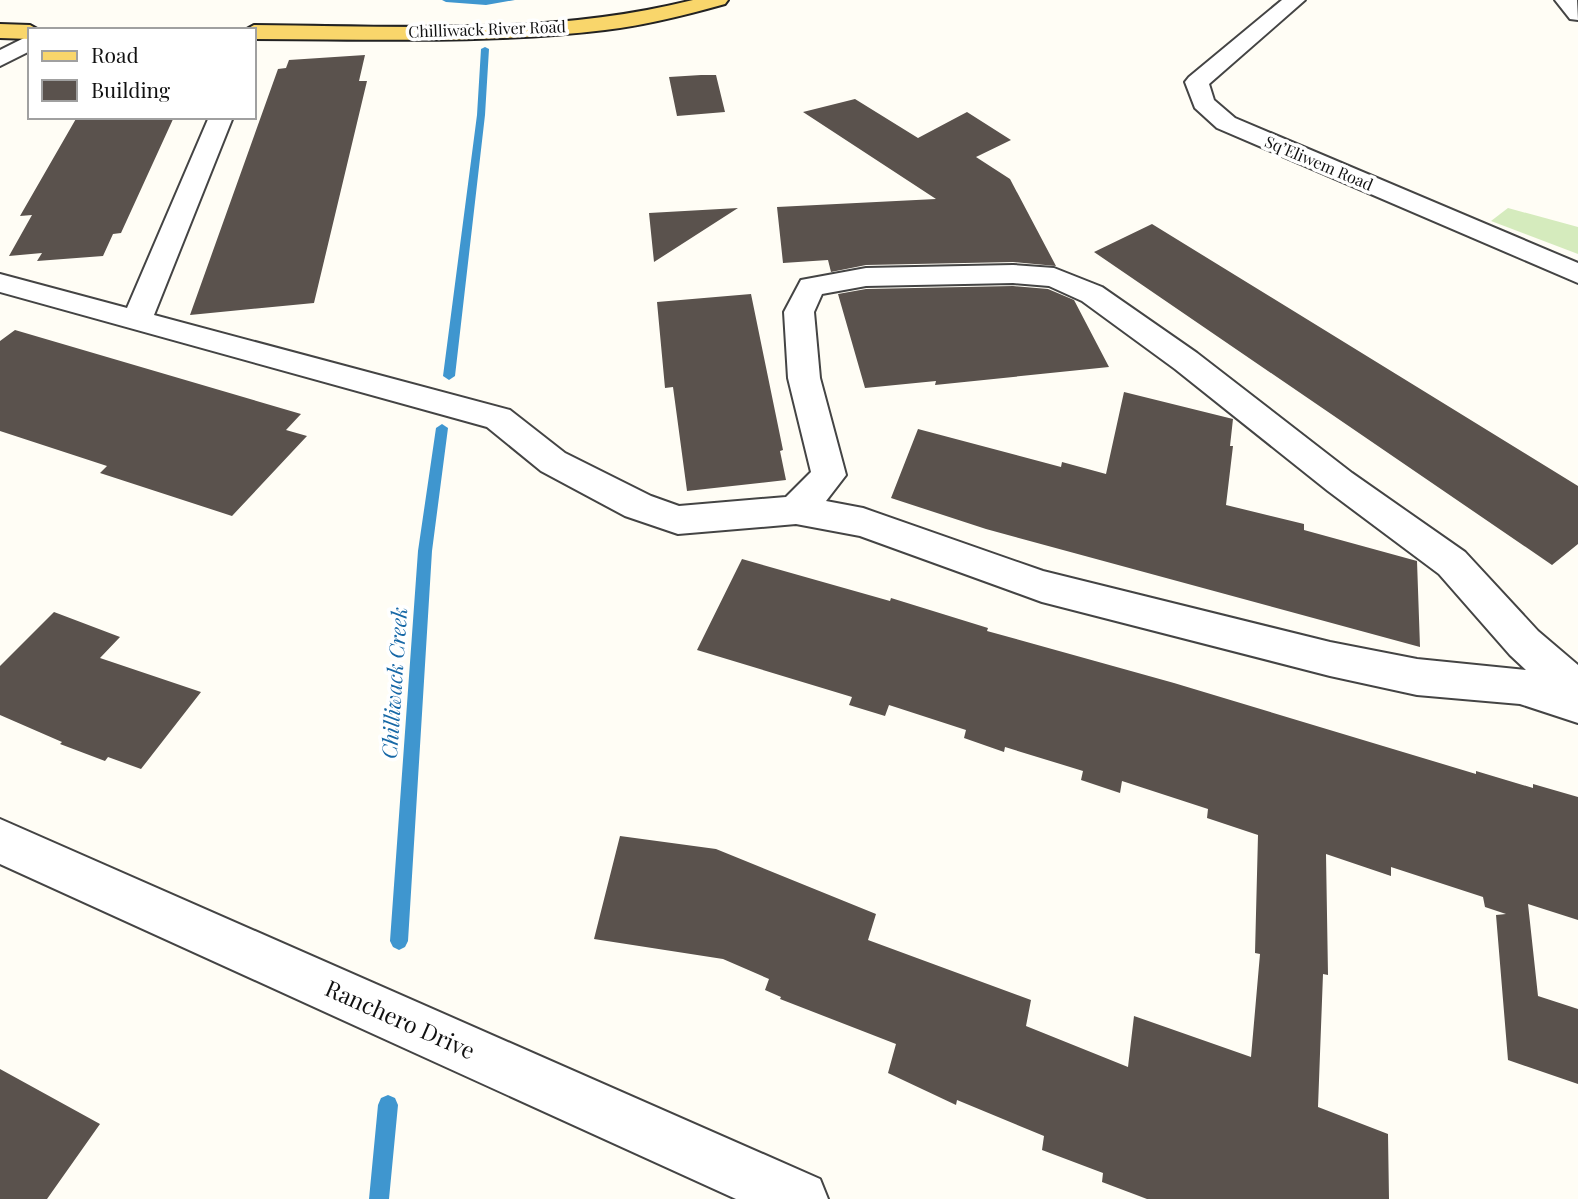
<svg xmlns="http://www.w3.org/2000/svg" width="1578" height="1199" viewBox="0 0 1578 1199" font-family="'Playfair Display',serif">
  <style>
    .green { fill: #d5ebbd }
    .lines { fill: none; stroke-linecap: round; stroke-linejoin: round }
    .stream { fill: #3f96cf; fill-rule: evenodd }
    .building { fill: #5a524d }
    .minor-casing { stroke: #444; stroke-width: 4 }
    .major-casing { stroke: #222; stroke-width: 4 }
    .minor { fill: #fff; fill-rule: evenodd }
    .major { fill: #f9d66b; fill-rule: evenodd }
    .labels { text-anchor: middle; stroke-width: 7; stroke-linejoin: round; paint-order: stroke }
    .far-street-label { font-size: 16px; fill: #111; stroke: #fff }
    .water-label { font-size: 21px; font-style: italic; fill: #1768a6; stroke: #fff }
    .near-street-label { font-size: 23px; fill: #111; stroke: #fff }
  </style>
  <rect width="100%" height="100%" fill="#fffdf5"/>
  <path class="green" d="M 1508,208 L 1578,227 L 1578,254 L 1491,221 Z"/>
  <g class="lines">
    <path class="stream" d="M 442,0 L 515,0 L 486,5 L 446,2 Z
      M 485,47 L 489,49 L 485,115 L 455,376 L 449,380 L 443,376 L 477,115 L 481,49 Z
      M 442,424 L 448,428 L 432,551 L 408,941 L 405,947 L 399,950 L 393,947 L 390,941 L 418,551 L 436,428 Z
      M 388,1095 L 395,1098 L 398,1105 L 389,1199 L 369,1199 L 378,1105 L 381,1098 Z"/>
  </g>
  <path class="building" d="M 365,55 L 359,81 L 367,81 L 314,303 L 190,315 L 278,69 L 286,68 L 289,60 Z
    M 701,75 L 716,75 L 725,112 L 677,116 L 669,77 Z
    M 855,99 L 918,138 L 967,112 L 1011,140 L 976,157 L 1010,179 L 1056,266 L 1013,262 L 866,265 L 831,272 L 828,260 L 783,263 L 777,207 L 936,199 L 803,112 Z
    M 77,117 L 174,117 L 121,233 L 113,234 L 103,256 L 37,261 L 42,253 L 9,256 L 32,215 L 20,216 Z
    M 738,208 L 654,262 L 649,213 Z
    M 1152,224 L 1578,486 L 1578,544 L 1552,565 L 1094,252 Z
    M 1013,286 L 1048,289 L 1074,300 L 1109,367 L 935,385 L 936,381 L 865,388 L 838,294 L 866,289 Z
    M 751,294 L 783,450 L 780,451 L 786,480 L 687,491 L 673,387 L 665,388 L 657,302 Z
    M 15,330 L 301,414 L 286,430 L 307,436 L 232,516 L 100,473 L 107,466 L 0,431 L 0,341 Z
    M 1124,392 L 1233,419 L 1230,446 L 1233,446 L 1226,505 L 1304,524 L 1304,530 L 1417,561 L 1420,647 L 986,529 L 891,498 L 918,429 L 1061,467 L 1062,462 L 1106,474 Z
    M 742,559 L 890,601 L 891,598 L 988,628 L 987,631 L 1174,683 L 1476,774 L 1476,771 L 1533,788 L 1533,784 L 1578,797 L 1578,920 L 1528,904 L 1538,996 L 1578,1009 L 1578,1084 L 1508,1060 L 1496,915 L 1506,914 L 1485,907 L 1483,897 L 1391,867 L 1391,876 L 1326,854 L 1328,975 L 1323,974 L 1318,1107 L 1388,1134 L 1389,1199 L 1147,1199 L 1102,1182 L 1103,1173 L 1042,1150 L 1044,1136 L 957,1100 L 956,1105 L 888,1073 L 896,1044 L 780,999 L 781,997 L 765,990 L 769,979 L 723,959 L 594,939 L 620,836 L 716,849 L 876,914 L 868,940 L 1031,1000 L 1026,1026 L 1128,1067 L 1134,1016 L 1251,1057 L 1260,954 L 1255,953 L 1258,835 L 1207,818 L 1208,809 L 1122,781 L 1120,793 L 1081,780 L 1083,771 L 1005,747 L 1004,752 L 964,738 L 966,730 L 889,705 L 885,716 L 849,705 L 852,697 L 697,650 Z
    M 54,612 L 120,637 L 100,658 L 201,692 L 141,769 L 108,757 L 105,761 L 60,744 L 62,742 L 0,715 L 0,666 Z
    M 0,1069 L 100,1124 L 47,1199 L 0,1199 Z"/>
  <g class="lines">
    <defs>
      <path id="minor" d="M 1282,0 L 1305,0 L 1209,84 L 1214,100 L 1235,118 L 1578,263 L 1578,283 L 1217,128 L 1195,108 L 1185,82 L 1189,77 Z
        M 1555,0 L 1577,0 L 1578,20 L 1570,19 Z
        M 30,35 L 30,51 L 0,66 L 0,50 Z
        M 209,117 L 233,117 L 154,315 L 510,410 L 565,453 L 651,496 L 679,506 L 786,497 L 811,472 L 788,378 L 784,312 L 801,280 L 866,268 L 1013,265 L 1054,268 L 1102,287 L 1197,353 L 1352,473 L 1465,552 L 1538,631 L 1578,665 L 1578,723 L 1520,704 L 1417,695 L 1330,676 L 1042,602 L 860,536 L 796,524 L 678,534 L 625,516 L 541,471 L 487,427 L 0,292 L 0,274 L 127,308 ZM 1013,283 L 1049,286 L 1082,301 L 1175,369 L 1328,491 L 1439,574 L 1510,655 L 1526,670 L 1417,659 L 1330,642 L 1043,571 L 863,508 L 826,501 L 846,475 L 820,378 L 814,312 L 822,294 L 866,286 Z
        M 0,819 L 820,1179 L 828,1199 L 736,1199 L 0,864 Z"/>
      <path id="major" d="M 693,0 L 728,0 L 725,4 C 686,15 646,25 605,30 C 489,44 371,39 254,39 L 254,30 L 245,30 L 254,25 C 400,26 550,36 693,0 Z
        M 0,24 L 30,25 L 39,30 L 30,30 L 30,39 L 0,38 Z"/>
    </defs>
    <use href="#minor" class="minor-casing"/>
    <use href="#major" class="major-casing"/>
    <use href="#minor" class="minor"/>
    <use href="#major" class="major"/>
  </g>
  <g class="labels">
    <g class="far-street-label">
      <text transform="translate(487 29) rotate(-2)" y="6">Chilliwack River Road</text>
      <text transform="translate(1319 163) rotate(23)" y="6">Sq’Eliwem Road</text>
    </g>
    <g class="water-label">
      <text transform="translate(395 683) rotate(-86)" y="7">Chilliwack Creek</text>
    </g>
    <g class="near-street-label">
      <text transform="translate(400 1020) rotate(24)" y="8">Ranchero Drive</text>
    </g>
  </g>
  <rect x="28" y="28" width="228" height="91" fill="#ffffff" stroke="#a0a0a0" stroke-width="2"/>
  <rect x="42" y="51" width="35" height="10" fill="#f9d66b" stroke="#a0a0a0" stroke-width="2"/>
  <text x="91" y="63" font-size="21" fill="#111111">Road</text>
  <rect x="42" y="80" width="35" height="21" fill="#5a524d" stroke="#a0a0a0" stroke-width="2"/>
  <text x="91" y="98" font-size="21" fill="#111111">Building</text>
</svg>
